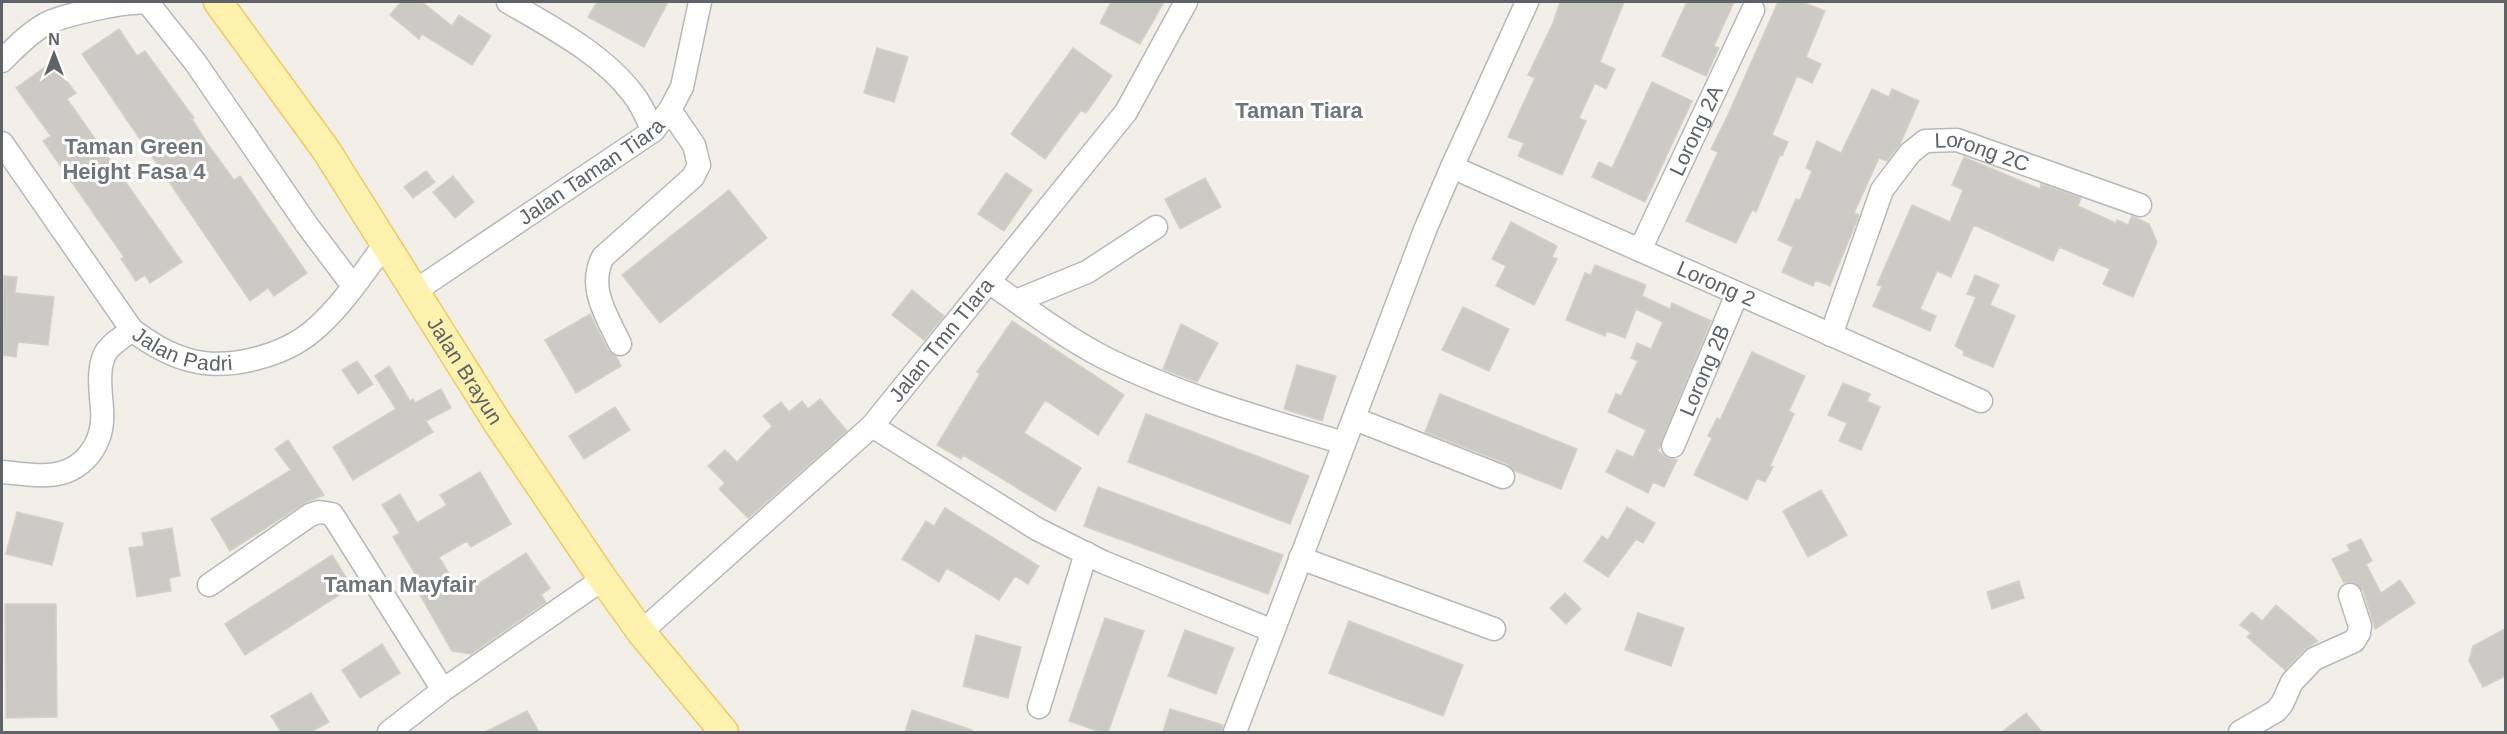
<svg xmlns="http://www.w3.org/2000/svg" width="2507" height="734" viewBox="0 0 2507 734" font-family="Helvetica,sans-serif">
  <style>
    .building { fill: #cccac5; stroke: #d6d1c6; stroke-width: 1.5 }
    .lines { fill: none; stroke-linecap: round; stroke-linejoin: round }
    .minor-casing { stroke: #b5b8bc; stroke-width: 25 }
    .major-casing { stroke: #f2c960; stroke-width: 31 }
    .minor { stroke: #fff; stroke-width: 22 }
    .major { stroke: #fff2af; stroke-width: 28 }
    .labels { text-anchor: middle; stroke-width: 6; stroke-linejoin: round; paint-order: stroke }
    .street-label { font-size: 21px; fill: #5f6368; stroke: #fff }
    .neighbourhood-label { font-size: 22px; font-weight: bold; fill: #70757a; stroke: #fff }
  </style>
  <rect width="100%" height="100%" fill="#f1efe8"/>
  <path class="building" d="M 401,2 L 422,2 L 452,26 L 459,15 L 491,36 L 472,65 L 422,34 L 419,39 L 390,15 Z
    M 597,2 L 668,2 L 644,47 L 588,17 Z
    M 1111,2 L 1164,2 L 1140,44 L 1100,23 Z
    M 1560,2 L 1624,2 L 1600,62 L 1615,69 L 1606,89 L 1595,83 L 1579,118 L 1586,121 L 1562,175 L 1518,156 L 1524,143 L 1508,137 L 1535,78 L 1528,75 L 1553,23 Z
    M 1687,2 L 1734,2 L 1714,46 L 1719,48 L 1706,76 L 1662,56 Z
    M 1778,2 L 1802,2 L 1825,11 L 1806,57 L 1821,64 L 1812,83 L 1797,76 L 1772,135 L 1788,142 L 1782,156 L 1780,155 L 1756,212 L 1752,210 L 1736,243 L 1686,221 L 1718,152 L 1711,149 L 1728,115 Z
    M 119,29 L 137,56 L 145,51 L 194,118 L 192,119 L 207,143 L 234,180 L 240,176 L 307,273 L 274,296 L 268,288 L 250,301 L 82,54 Z
    M 877,48 L 908,57 L 894,102 L 864,93 Z
    M 1073,48 L 1112,76 L 1086,113 L 1081,110 L 1045,159 L 1011,134 Z
    M 52,62 L 76,93 L 67,99 L 182,262 L 150,283 L 145,275 L 136,281 L 121,259 L 124,257 L 43,141 L 51,136 L 16,88 Z
    M 1652,82 L 1692,101 L 1645,202 L 1592,177 L 1599,162 L 1612,168 Z
    M 1872,89 L 1889,97 L 1892,89 L 1919,101 L 1899,146 L 1887,161 L 1879,158 L 1854,213 L 1859,215 L 1830,286 L 1816,280 L 1813,286 L 1782,272 L 1793,247 L 1778,240 L 1796,199 L 1800,200 L 1812,171 L 1806,168 L 1817,141 L 1841,153 Z
    M 1964,157 L 2040,189 L 2041,184 L 2081,198 L 2078,206 L 2116,223 L 2117,220 L 2128,225 L 2132,216 L 2149,224 L 2157,242 L 2133,297 L 2103,284 L 2110,269 L 2059,247 L 2053,261 L 1974,225 L 1951,277 L 1937,271 L 1920,309 L 1936,316 L 1930,331 L 1873,306 L 1882,286 L 1877,285 L 1912,205 L 1950,222 L 1963,190 L 1952,185 Z
    M 426,171 L 435,182 L 413,198 L 404,187 Z
    M 1006,173 L 1032,190 L 1004,231 L 978,214 Z
    M 453,176 L 474,202 L 455,218 L 433,192 Z
    M 1205,178 L 1221,207 L 1180,229 L 1165,199 Z
    M 729,190 L 767,238 L 660,323 L 622,275 Z
    M 1511,222 L 1557,246 L 1552,257 L 1557,259 L 1534,305 L 1496,286 L 1506,266 L 1492,259 Z
    M 1595,265 L 1646,285 L 1642,296 L 1670,309 L 1672,303 L 1711,321 L 1658,451 L 1667,458 L 1677,460 L 1664,487 L 1653,482 L 1648,493 L 1606,472 L 1617,450 L 1633,457 L 1646,430 L 1608,412 L 1616,394 L 1621,396 L 1638,361 L 1631,358 L 1637,343 L 1651,349 L 1663,322 L 1636,309 L 1625,338 L 1607,331 L 1605,336 L 1566,320 L 1585,273 L 1591,275 Z
    M 1975,275 L 1999,285 L 1990,305 L 2015,316 L 1993,367 L 1963,355 L 1964,351 L 1955,346 L 1976,297 L 1967,294 Z
    M 3,276 L 17,277 L 15,293 L 54,297 L 48,345 L 18,342 L 16,357 L 2,355 Z
    M 912,290 L 944,316 L 924,340 L 892,315 Z
    M 1463,307 L 1509,329 L 1489,371 L 1442,350 Z
    M 590,314 L 608,350 L 616,356 L 621,366 L 576,393 L 545,340 Z
    M 1012,321 L 1124,395 L 1098,435 L 1045,400 L 1024,433 L 1081,468 L 1055,511 L 963,455 L 961,459 L 937,445 L 980,374 L 977,372 Z
    M 1181,324 L 1218,343 L 1197,382 L 1163,369 Z
    M 1752,352 L 1805,376 L 1789,411 L 1794,414 L 1770,466 L 1773,467 L 1765,482 L 1757,478 L 1747,500 L 1694,475 L 1712,438 L 1708,436 L 1717,418 L 1720,420 Z
    M 357,361 L 373,384 L 358,394 L 342,370 Z
    M 1297,365 L 1336,376 L 1322,421 L 1284,409 Z
    M 389,366 L 410,401 L 413,399 L 415,403 L 441,389 L 451,408 L 426,421 L 433,432 L 353,480 L 333,447 L 396,409 L 375,376 Z
    M 1843,383 L 1870,394 L 1867,401 L 1880,407 L 1861,450 L 1839,441 L 1847,423 L 1828,415 Z
    M 1440,394 L 1577,449 L 1561,489 L 1515,471 L 1508,464 L 1425,432 Z
    M 820,399 L 847,431 L 748,518 L 719,489 L 725,483 L 708,466 L 725,450 L 737,462 L 772,426 L 763,416 L 781,402 L 789,412 L 802,401 L 808,409 Z
    M 615,407 L 630,430 L 584,459 L 569,436 Z
    M 1146,414 L 1309,476 L 1290,524 L 1128,462 Z
    M 288,440 L 324,495 L 303,504 L 230,551 L 211,519 L 291,470 L 275,449 Z
    M 480,472 L 511,524 L 471,547 L 467,541 L 439,557 L 459,590 L 476,581 L 478,584 L 526,553 L 550,588 L 541,595 L 546,602 L 471,654 L 452,651 L 420,595 L 426,592 L 393,537 L 400,533 L 382,505 L 400,494 L 417,523 L 447,505 L 440,495 Z
    M 1098,487 L 1283,555 L 1268,594 L 1084,526 Z
    M 1821,490 L 1847,535 L 1808,557 L 1783,511 Z
    M 1627,507 L 1655,523 L 1643,543 L 1636,539 L 1608,577 L 1584,561 L 1602,536 L 1608,540 Z
    M 945,508 L 1039,566 L 1028,584 L 1015,576 L 999,600 L 947,568 L 939,582 L 902,559 L 926,521 L 934,526 Z
    M 17,512 L 63,523 L 52,565 L 6,554 Z
    M 172,528 L 180,576 L 169,578 L 171,591 L 137,597 L 129,548 L 144,546 L 142,533 Z
    M 2361,539 L 2372,561 L 2366,564 L 2381,593 L 2400,580 L 2415,603 L 2375,629 L 2363,590 L 2353,582 L 2344,583 L 2332,559 L 2350,551 L 2347,545 Z
    M 332,555 L 352,587 L 245,655 L 225,624 Z
    M 2019,581 L 2024,598 L 1992,609 L 1987,592 Z
    M 1565,593 L 1581,609 L 1566,624 L 1550,608 Z
    M 5,604 L 56,604 L 57,717 L 6,718 Z
    M 2276,605 L 2318,641 L 2305,649 L 2285,670 L 2247,637 L 2251,633 L 2240,625 L 2252,612 L 2262,621 Z
    M 1638,613 L 1684,628 L 1671,666 L 1625,650 Z
    M 1105,618 L 1144,631 L 1108,732 L 1101,732 L 1069,721 Z
    M 1349,621 L 1463,665 L 1443,716 L 1329,673 Z
    M 2505,629 L 2505,676 L 2483,687 L 2469,661 L 2473,646 Z
    M 1185,630 L 1234,648 L 1216,694 L 1168,676 Z
    M 976,635 L 1021,647 L 1008,698 L 963,686 Z
    M 382,644 L 400,673 L 360,698 L 342,670 Z
    M 311,693 L 329,722 L 311,732 L 281,732 L 271,716 Z
    M 1170,709 L 1223,725 L 1222,732 L 1163,732 Z
    M 912,710 L 972,730 L 971,732 L 905,732 Z
    M 527,711 L 539,732 L 485,732 Z
    M 2026,713 L 2042,732 L 2002,732 Z"/>
  <g class="lines">
    <defs>
      <g id="minor">
        <path d="M 508,2 C 551,27 603,54 633,94 C 642,105 647,118 653,131"/>
        <path id="s1" d="M 1527,2 L 1452,167 L 1981,401"/>
        <path d="M 2,61 C 15,48 28,34 44,25 C 61,15 129,0 148,3 L 195,62 L 307,225 L 353,286"/>
        <path d="M 2,143 L 132,330"/>
        <path id="s2" d="M 1640,250 L 1753,10"/>
        <path d="M 989,282 C 1026,308 1063,336 1103,357 C 1179,395 1263,419 1344,443"/>
        <path id="s3" d="M 415,291 L 653,131 L 670,110 L 682,87 L 700,2"/>
        <path d="M 1016,301 L 1087,272 L 1156,227"/>
        <path id="s4" d="M 1831,335 L 1882,190 L 1910,153 L 1925,141 L 1957,140 L 2140,205"/>
        <path d="M 620,344 C 607,316 587,288 603,257 L 693,177 L 699,165 L 694,145 L 670,110"/>
        <path d="M 1355,419 L 1503,477"/>
        <path d="M 872,426 L 1037,529 L 1103,562 L 1273,631"/>
        <path id="s5" d="M 1673,446 L 1737,294"/>
        <path id="s6" d="M 2,472 C 16,473 33,476 48,475 C 84,473 105,443 102,409 C 101,392 97,370 105,354 C 110,344 123,337 132,330 C 150,343 167,354 189,360 C 228,371 284,356 314,330 C 340,308 364,273 384,245"/>
        <path d="M 1300,558 L 1494,629"/>
        <path d="M 209,585 L 310,515 L 319,512 L 332,514 L 443,690"/>
        <path id="s7" d="M 641,632 L 872,426 L 1126,112 L 1186,2"/>
        <path d="M 1039,707 L 1086,553"/>
        <path d="M 389,732 L 443,690 L 603,579"/>
        <path d="M 1235,732 L 1425,230 L 1452,167"/>
        <path d="M 2240,732 L 2276,711 L 2282,704 L 2292,682 L 2314,659 L 2354,641 L 2359,633 L 2360,626 L 2350,595"/>
      </g>
      <g id="major">
        <path id="s8" d="M 218,2 L 326,150 L 497,422 L 603,579 L 641,632 L 724,732"/>
      </g>
    </defs>
    <use href="#minor" class="minor-casing"/>
    <use href="#major" class="major-casing"/>
    <use href="#minor" class="minor"/>
    <use href="#major" class="major"/>
  </g>
  <g class="labels">
    <g class="street-label">
      <text dy="7" stroke="none"><textPath href="#s2" startOffset="132">Lorong 2A</textPath></text>
      <text dy="7" stroke="none"><textPath href="#s4" startOffset="278">Lorong 2C</textPath></text>
      <text dy="7" stroke="none"><textPath href="#s3" startOffset="213">Jalan Taman Tiara</textPath></text>
      <text dy="7" stroke="none"><textPath href="#s1" startOffset="470">Lorong 2</textPath></text>
      <text dy="7" stroke="none"><textPath href="#s7" startOffset="420">Jalan Tmn TIara</textPath></text>
      <text dy="7" stroke="none"><textPath href="#s6" startOffset="290">Jalan Padri</textPath></text>
      <text dy="7" stroke="none"><textPath href="#s5" startOffset="82">Lorong 2B</textPath></text>
      <text dy="7" stroke="none"><textPath href="#s8" startOffset="444">Jalan Brayun</textPath></text>
    </g>
    <g class="neighbourhood-label">
      <text x="1299" y="118">Taman Tiara</text>
      <text x="134" y="154">Taman Green<tspan x="134" dy="25">Height Fasa 4</tspan></text>
      <text x="400" y="592">Taman Mayfair</text>
    </g>
  </g>
  <rect width="2507" height="734" fill="none" stroke="#5f6368" stroke-width="6"/>
  <g transform="translate(54 54)" stroke="#ffffff" stroke-width="4.5" paint-order="stroke">
  <path d="M0-4.5L10 22L0 15L-10 22Z" fill="#5f6368"/>
  <text y="-9" font-size="16" font-weight="bold" text-anchor="middle" fill="#5f6368">N</text>
  </g>
</svg>
